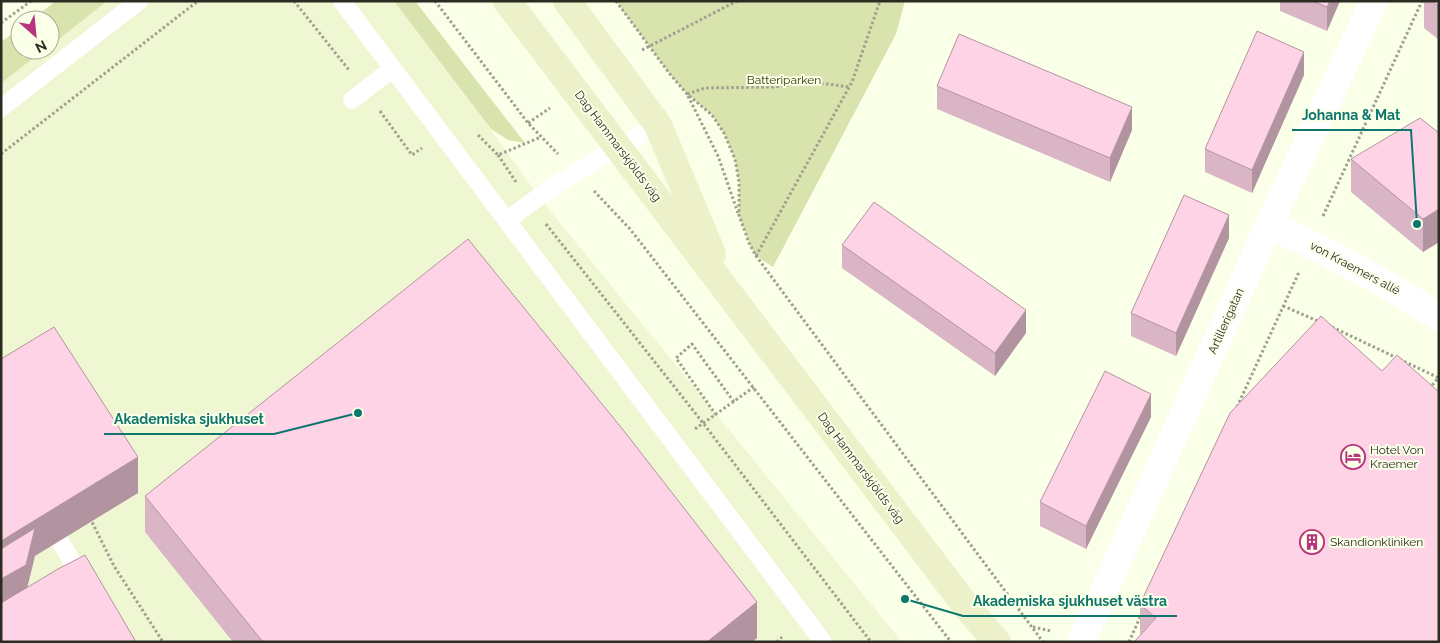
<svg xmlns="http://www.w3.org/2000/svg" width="1440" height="643" viewBox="0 0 1440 643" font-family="Raleway,sans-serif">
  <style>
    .built { fill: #eff6d2 }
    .green { fill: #d9e3ad }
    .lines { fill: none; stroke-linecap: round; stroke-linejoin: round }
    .path { stroke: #9da18f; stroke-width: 3; stroke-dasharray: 2.5 2.5; stroke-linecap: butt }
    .lane { stroke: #fff; stroke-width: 18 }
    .street { stroke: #fff; stroke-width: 28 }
    .secondary { stroke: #ecf1c9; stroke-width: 28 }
    .wall { fill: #dab5c6 }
    .shaded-wall { fill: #b294a1 }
    .building { fill: #fed3e6; stroke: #b294a1 }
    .labels { text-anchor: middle; stroke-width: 4; stroke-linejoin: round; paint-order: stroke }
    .park-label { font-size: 12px; fill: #353b07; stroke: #faffe8 }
    .street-label { font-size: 12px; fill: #2a2c22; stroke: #faffe8 }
    .poi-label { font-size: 12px; fill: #2a2c22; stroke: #faffe8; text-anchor: start }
    .leader { fill: none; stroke: #0f766e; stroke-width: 2 }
    .callout-dot { fill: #0f766e; stroke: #faffe8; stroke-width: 2 }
    .callout-label { font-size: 14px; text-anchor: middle; font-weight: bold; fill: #0f766e; stroke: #faffe8; stroke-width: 4; stroke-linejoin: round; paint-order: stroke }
  </style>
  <rect width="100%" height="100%" fill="#faffe8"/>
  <path class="built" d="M 56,1 L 398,1 L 542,201 L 902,642 L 1,642 L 1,42 L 20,28 L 20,50 L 50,50 L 50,20 L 31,20 Z"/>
  <path class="green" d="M 56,1 L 107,1 L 50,46 L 50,20 L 31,20 Z
    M 394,1 L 415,1 L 525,143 L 508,140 L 491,129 Z
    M 616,1 L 905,1 L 896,34 L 773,267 L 756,256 L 749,243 L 739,215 L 739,182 L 735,159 L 724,133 L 712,115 L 687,94 L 669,73 Z
    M 20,28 L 20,50 L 44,50 L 1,83 L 1,42 Z"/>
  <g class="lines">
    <path class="path" d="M 294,1 L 349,70
      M 435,1 L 528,123 L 558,154
      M 616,1 L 669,73 L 687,94 L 712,115 L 724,133 L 735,159 L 739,182 L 739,215 L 749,243 L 756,256 L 1043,642
      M 1,23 L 31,1
      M 642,50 L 737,1
      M 380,111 L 412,155 L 422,148
      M 528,123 L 550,108
      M 478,135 L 498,155 L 541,137
      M 1,154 L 198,1
      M 498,155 L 516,182
      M 594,191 L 630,229 L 951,642
      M 738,213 L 718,156 L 687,94 L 705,88 L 775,87 L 802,83 L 828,84 L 849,87
      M 1323,216 L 1422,1
      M 546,224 L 703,423 L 871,642
      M 756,256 L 852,82 L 880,1
      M 1283,306 L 1320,322
      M 1332,327 L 1439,378
      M 1429,389 L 1438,378
      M 1237,407 L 1299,272
      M 716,415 L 676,358 L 692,344 L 734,402
      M 695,429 L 754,387
      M 90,518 L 114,566 L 163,642
      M 1033,627 L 1051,631
      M 777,642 L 782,637
      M 1129,642 L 1141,615"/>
    <path class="lane" d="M 342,1 L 823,642
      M 352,100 L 392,69
      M 1,108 L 139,1
      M 507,221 C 553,183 606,155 658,125
      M 60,541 L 84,582"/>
    <path class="street" d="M 1269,225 C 1328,251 1384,282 1439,317
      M 1081,642 L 1269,225 L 1374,1"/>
    <path class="secondary" d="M 507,1 L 966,606 L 997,642
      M 567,1 L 658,125 L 712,254"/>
  </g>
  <path class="wall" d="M 1280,1 L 1340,1 L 1327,31 L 1280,11 Z
    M 1424,1 L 1439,1 L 1439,40 L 1424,28 Z
    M 1304,75 L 1252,193 L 1205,172 L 1205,149 Z
    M 937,86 L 1132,130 L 1110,182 L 937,109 Z
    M 1439,133 L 1439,242 L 1423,252 L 1351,192 L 1351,159 Z
    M 1229,238 L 1176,356 L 1131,336 L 1131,313 Z
    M 842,245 L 1026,333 L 995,376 L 842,268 Z
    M 1382,371 L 1140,635 L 1140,604 Z
    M 1151,417 L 1086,549 L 1040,526 L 1040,502 Z
    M 145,496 L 757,638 L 752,642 L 233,642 L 145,532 Z"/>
  <path class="shaded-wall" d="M 1330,1 L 1340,1 L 1327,31 L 1327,7 Z
    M 1304,52 L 1304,75 L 1252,193 L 1252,170 Z
    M 1132,107 L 1132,130 L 1110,182 L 1110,158 Z
    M 1439,209 L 1439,242 L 1423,252 L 1423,219 Z
    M 1229,215 L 1229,238 L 1176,356 L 1176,333 Z
    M 1026,310 L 1026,333 L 995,376 L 995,353 Z
    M 1151,394 L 1151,417 L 1086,549 L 1086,526 Z
    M 138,457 L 138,493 L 35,556 L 26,593 L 1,607 L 1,541 Z
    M 757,602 L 757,638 L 752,642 L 707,642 Z"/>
  <path class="building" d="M 1312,1 L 1330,1 L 1327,7 Z
    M 1432,1 L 1439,1 L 1439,7 Z
    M 1257,31 L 1304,52 L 1252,170 L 1205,149 Z
    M 959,34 L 1132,107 L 1110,158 L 937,86 Z
    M 1420,118 L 1439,133 L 1439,209 L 1423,219 L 1351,159 Z
    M 1184,195 L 1229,215 L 1176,333 L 1131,313 Z
    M 874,202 L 1026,310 L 995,353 L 842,245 Z
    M 468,239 L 624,431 L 757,602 L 707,642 L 263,642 L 145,496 Z
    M 1321,316 L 1382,371 L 1397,355 L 1439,392 L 1439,642 L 1134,642 L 1156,618 L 1140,604 L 1230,413 Z
    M 54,327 L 138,457 L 1,541 L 1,359 Z
    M 1105,371 L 1151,394 L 1086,526 L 1040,502 Z
    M 35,528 L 26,565 L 1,579 L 1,549 Z
    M 85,555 L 136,642 L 1,642 L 1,603 L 58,569 Z"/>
  <defs>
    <symbol id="hotel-ring" viewBox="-11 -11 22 22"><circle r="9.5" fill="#faffe8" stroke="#b7357e" stroke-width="1.5"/><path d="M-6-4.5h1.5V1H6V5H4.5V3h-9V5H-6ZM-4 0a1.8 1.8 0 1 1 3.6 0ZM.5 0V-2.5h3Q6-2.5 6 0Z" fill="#b7357e"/></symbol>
    <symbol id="building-ring" viewBox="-11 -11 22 22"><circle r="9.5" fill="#faffe8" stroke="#b7357e" stroke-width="1.5"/><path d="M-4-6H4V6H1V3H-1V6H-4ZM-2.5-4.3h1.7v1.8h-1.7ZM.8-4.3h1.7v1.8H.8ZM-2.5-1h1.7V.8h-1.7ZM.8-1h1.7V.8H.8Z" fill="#b7357e"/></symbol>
  </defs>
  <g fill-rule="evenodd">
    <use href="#hotel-ring" x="1339" y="443" width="28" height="28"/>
    <use href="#building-ring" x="1298" y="528" width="28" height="28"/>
  </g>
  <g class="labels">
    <g class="park-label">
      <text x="784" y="84">Batteriparken</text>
    </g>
    <g class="street-label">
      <text transform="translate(618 146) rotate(53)" y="4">Dag Hammarskjölds väg</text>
      <text transform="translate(1355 268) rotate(28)" y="4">von Kraemers allé</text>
      <text transform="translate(1226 321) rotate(-66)" y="4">Artillerigatan</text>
      <text transform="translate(861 468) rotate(53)" y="4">Dag Hammarskjölds väg</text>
    </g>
    <g class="poi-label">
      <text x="1370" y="454">Hotel Von<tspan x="1370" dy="14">Kraemer</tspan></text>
      <text x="1330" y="546">Skandionkliniken</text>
    </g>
  </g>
  <path class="leader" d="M1417 224L1411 130H1292M358 413L274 434H104M905 599L963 616H1177"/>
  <g class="callout-dot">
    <circle cx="1417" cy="224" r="5"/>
    <circle cx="358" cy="413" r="5"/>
    <circle cx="905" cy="599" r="5"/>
  </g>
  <g class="callout-label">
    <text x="1351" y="120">Johanna &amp; Mat</text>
    <text x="189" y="424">Akademiska sjukhuset</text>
    <text x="1070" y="606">Akademiska sjukhuset västra</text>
  </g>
  <rect width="1440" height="643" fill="none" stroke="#2a2c22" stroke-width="5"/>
  <g transform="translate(35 35) rotate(153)"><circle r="24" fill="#faffe8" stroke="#a7ab99"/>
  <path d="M0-4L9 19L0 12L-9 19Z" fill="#b7357e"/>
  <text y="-8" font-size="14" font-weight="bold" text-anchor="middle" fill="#2a2c22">N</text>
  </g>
</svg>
